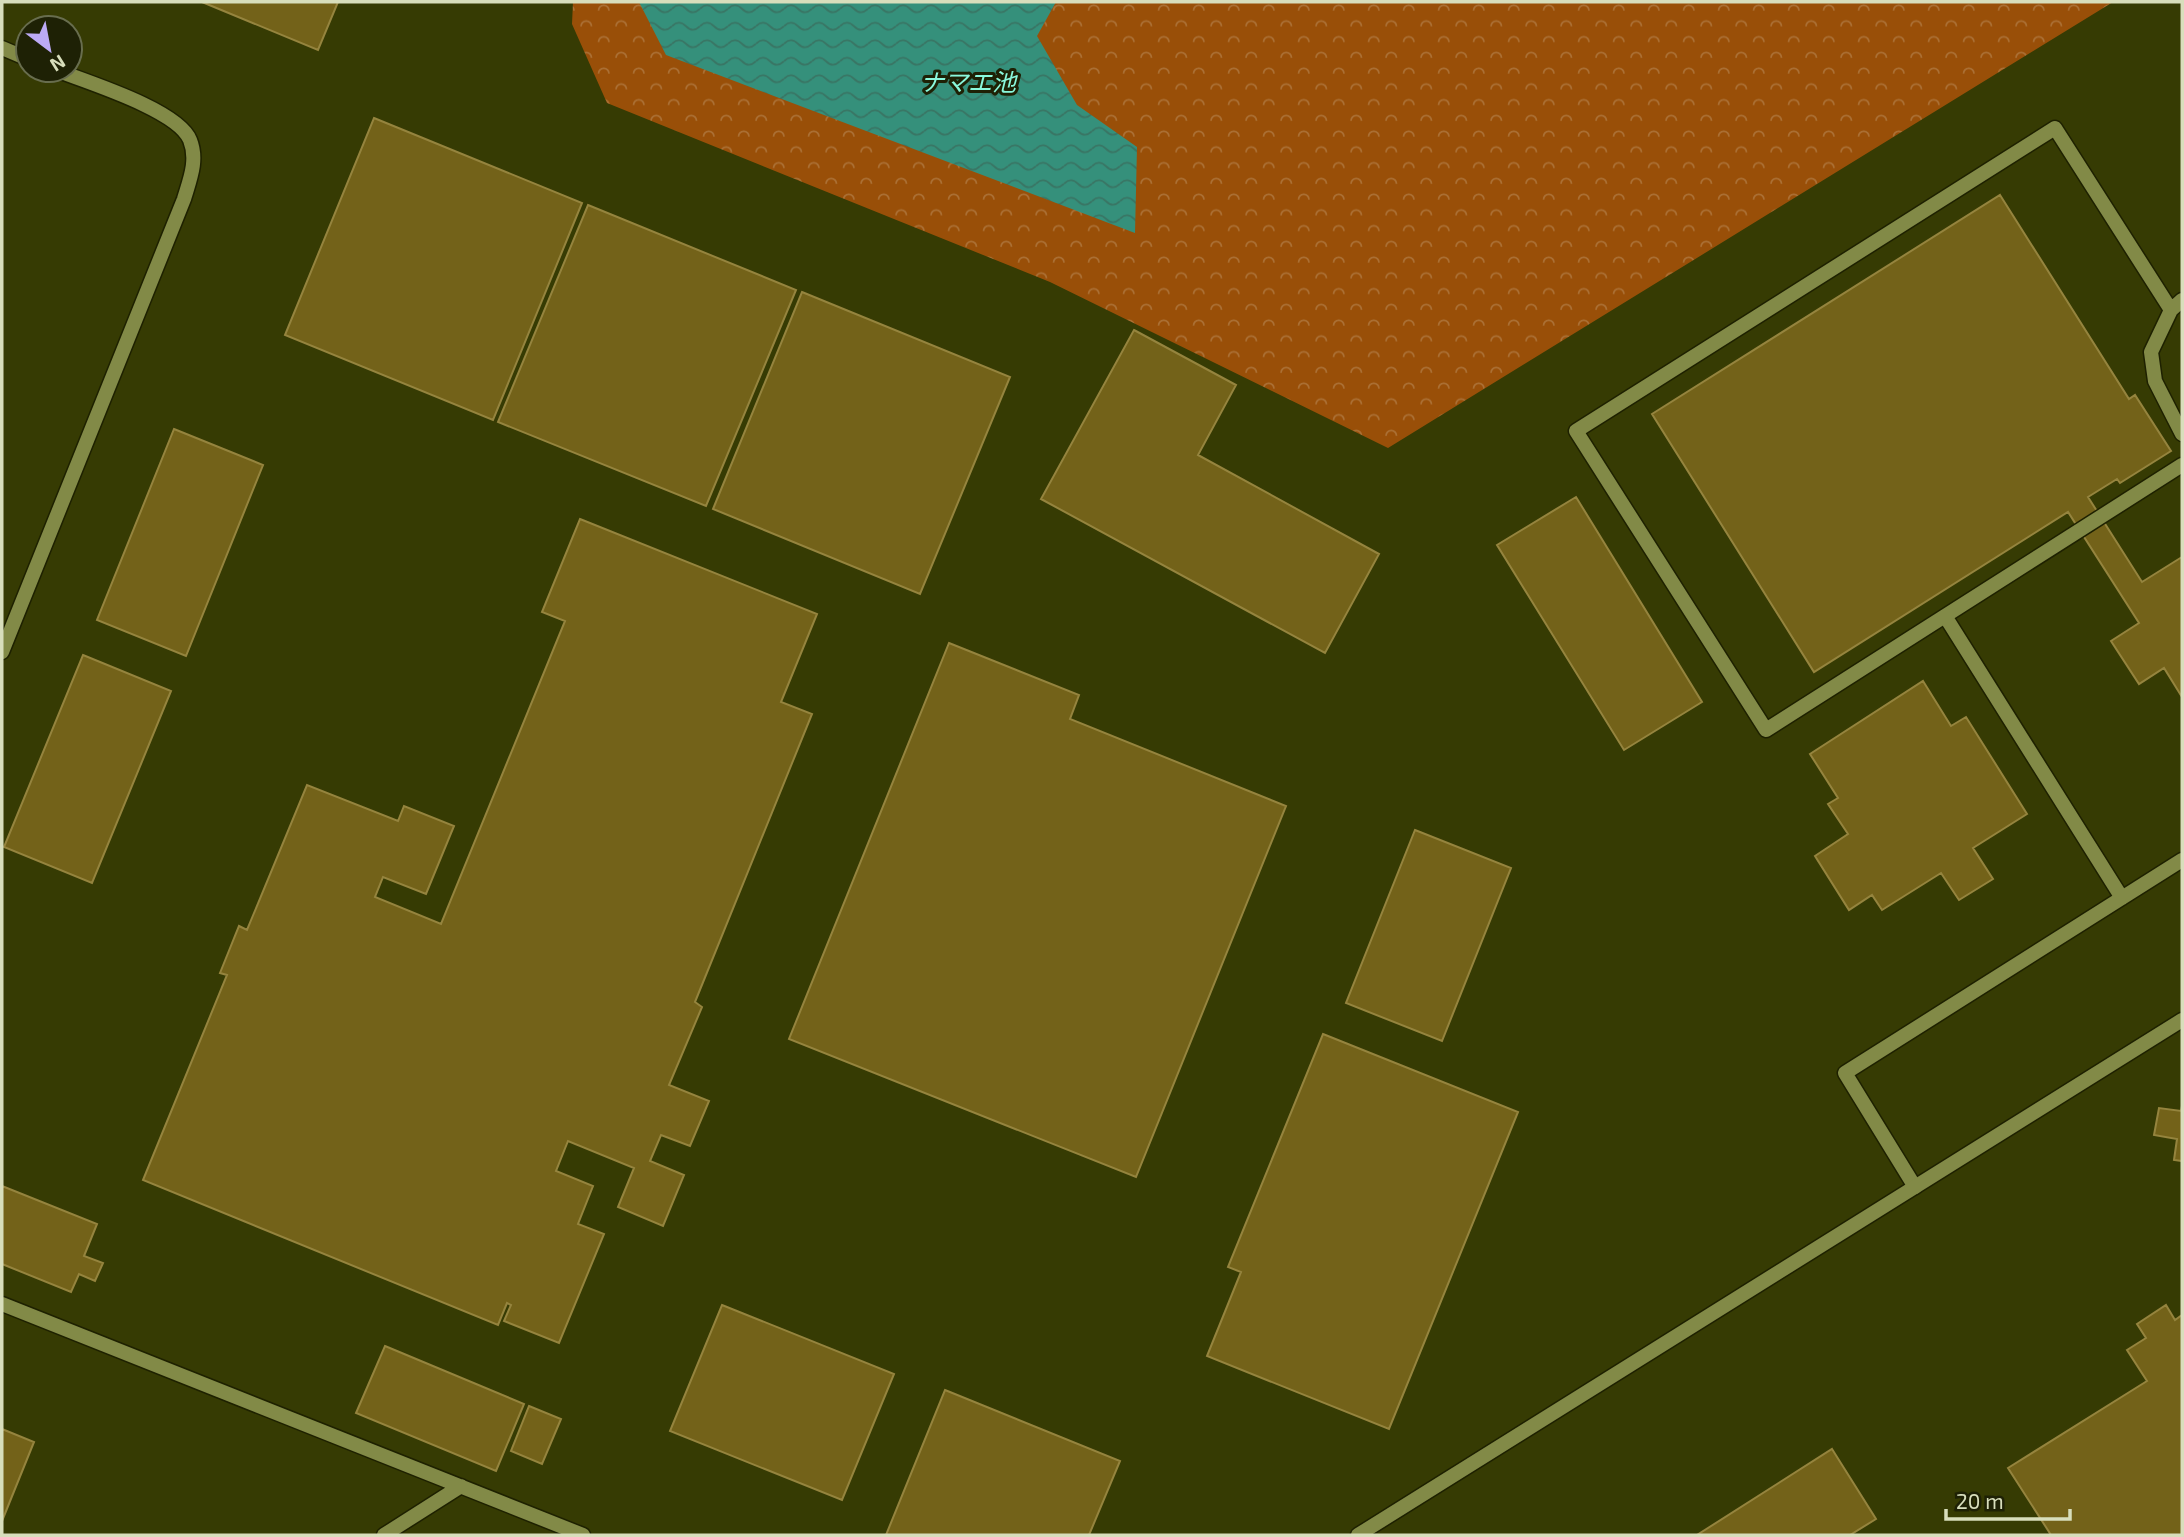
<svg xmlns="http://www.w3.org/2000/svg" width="2184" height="1537" viewBox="0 0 2184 1537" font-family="'Exo 2','Noto Sans JP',sans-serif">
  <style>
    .forest { fill: url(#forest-crowns) }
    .water { fill: url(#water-waves) }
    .building { fill: #736219; stroke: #95843e; stroke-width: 2 }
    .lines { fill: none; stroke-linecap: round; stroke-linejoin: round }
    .service-casing { stroke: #1e2100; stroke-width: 17 }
    .tertiary-casing { stroke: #1e2100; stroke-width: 17 }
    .service { stroke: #828a47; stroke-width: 14 }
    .tertiary { stroke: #828a47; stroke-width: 14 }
    .labels { text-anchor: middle; stroke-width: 6; stroke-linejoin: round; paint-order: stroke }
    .water-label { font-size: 24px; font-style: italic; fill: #8af8dc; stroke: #1e2105 }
  </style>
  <defs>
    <pattern id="forest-crowns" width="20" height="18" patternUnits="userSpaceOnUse" patternTransform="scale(1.75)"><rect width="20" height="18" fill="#994f08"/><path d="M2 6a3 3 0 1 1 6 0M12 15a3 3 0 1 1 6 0" fill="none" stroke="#ab7035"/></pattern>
    <pattern id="water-waves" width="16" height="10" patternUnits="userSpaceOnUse" patternTransform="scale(1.75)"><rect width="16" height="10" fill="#35907b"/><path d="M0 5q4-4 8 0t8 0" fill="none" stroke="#397564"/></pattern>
  </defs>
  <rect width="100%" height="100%" fill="#363b03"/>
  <path class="forest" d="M 573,2 L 2113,2 L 1388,448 L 1050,282 L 607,103 L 572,24 Z"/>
  <path class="water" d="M 639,2 L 1056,2 L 1037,36 L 1077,105 L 1137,147 L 1135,233 L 666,55 Z"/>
  <path class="building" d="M 202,2 L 338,2 L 318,50 Z
    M 374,118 L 582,203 L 493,420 L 285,335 Z
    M 2000,195 L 2129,399 L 2135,395 L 2171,451 L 2120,483 L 2117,479 L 2088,497 L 2142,582 L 2182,557 L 2182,697 L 2164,668 L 2139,684 L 2111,641 L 2139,623 L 2068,512 L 1814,672 L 1652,414 Z
    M 588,205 L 796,290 L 706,506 L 498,422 Z
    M 802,292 L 1010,377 L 920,594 L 713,509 Z
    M 1134,330 L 1236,385 L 1198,455 L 1379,554 L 1325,653 L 1041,499 Z
    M 174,429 L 263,465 L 186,656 L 97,620 Z
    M 1576,497 L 1702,702 L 1624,750 L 1497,545 Z
    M 580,519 L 817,614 L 781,702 L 812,714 L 695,1002 L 702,1007 L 669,1085 L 709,1101 L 690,1146 L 661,1135 L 650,1161 L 684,1175 L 663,1226 L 618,1207 L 634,1168 L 568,1141 L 556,1171 L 593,1186 L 578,1224 L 604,1234 L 559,1343 L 504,1321 L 511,1305 L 507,1303 L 498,1325 L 143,1180 L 227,975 L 220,973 L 239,926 L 247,930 L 307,785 L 398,821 L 404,806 L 454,826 L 426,894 L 383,877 L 375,897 L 441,924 L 565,621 L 542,612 Z
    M 949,643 L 1079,695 L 1070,719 L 1286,806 L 1136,1177 L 789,1039 Z
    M 83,655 L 171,691 L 92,883 L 4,847 Z
    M 1923,681 L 1951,726 L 1966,717 L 2027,814 L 1973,848 L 1993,879 L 1959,900 L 1941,873 L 1882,910 L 1872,895 L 1849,910 L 1815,856 L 1848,834 L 1828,804 L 1838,798 L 1810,754 Z
    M 1415,830 L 1511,868 L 1442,1041 L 1346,1003 Z
    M 1323,1034 L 1518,1112 L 1389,1429 L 1207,1356 L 1241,1272 L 1228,1267 Z
    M 2182,1106 L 2182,1161 L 2174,1160 L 2177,1139 L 2154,1135 L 2159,1108 L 2181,1111 Z
    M 2,1186 L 97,1224 L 84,1256 L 103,1263 L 95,1281 L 79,1274 L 71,1292 L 2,1264 Z
    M 722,1305 L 894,1374 L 842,1500 L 670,1431 Z
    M 2166,1305 L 2175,1320 L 2182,1315 L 2182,1535 L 2051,1535 L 2008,1468 L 2147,1381 L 2127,1350 L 2146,1338 L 2137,1324 Z
    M 385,1346 L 524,1404 L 496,1471 L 356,1413 Z
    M 945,1390 L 1120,1461 L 1089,1535 L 886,1535 Z
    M 529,1406 L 561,1419 L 542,1464 L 511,1451 Z
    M 2,1429 L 34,1442 L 2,1521 Z
    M 1832,1449 L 1876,1519 L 1850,1535 L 1697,1535 Z"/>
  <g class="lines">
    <defs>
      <path id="service" d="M 2171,310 L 2182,300
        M 2182,434 L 2155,381 L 2151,352 L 2171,310 L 2055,128 L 1576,431 L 1766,730 L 2182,465
        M 1945,616 L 2122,898
        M 1915,1187 L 1845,1073 L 2182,860"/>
      <path id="tertiary" d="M 2,48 L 28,59
        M 2,652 L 184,199 C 190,179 198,160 190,140 C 178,110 87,82 56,70
        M 2,1304 L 583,1535
        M 384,1535 L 461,1486
        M 1358,1535 L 2182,1020"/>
    </defs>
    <use href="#service" class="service-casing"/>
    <use href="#tertiary" class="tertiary-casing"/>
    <use href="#service" class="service"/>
    <use href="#tertiary" class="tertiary"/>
  </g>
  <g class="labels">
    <g class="water-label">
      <text x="968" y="91">ナマエ池</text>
    </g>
  </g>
  <rect width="2184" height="1537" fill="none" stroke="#d8debc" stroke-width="7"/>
  <g transform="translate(49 49) rotate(148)"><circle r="33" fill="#1e2105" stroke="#686d4e" stroke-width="2"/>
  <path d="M0-5L12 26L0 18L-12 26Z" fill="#bcaaf5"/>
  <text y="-10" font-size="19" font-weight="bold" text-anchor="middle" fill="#d8debc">N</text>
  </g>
  <path d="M1946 1509v10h124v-10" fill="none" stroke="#d8debc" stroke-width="3.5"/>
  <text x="1956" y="1509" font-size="21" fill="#d8debc" stroke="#1e2105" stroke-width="5" paint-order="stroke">20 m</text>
</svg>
